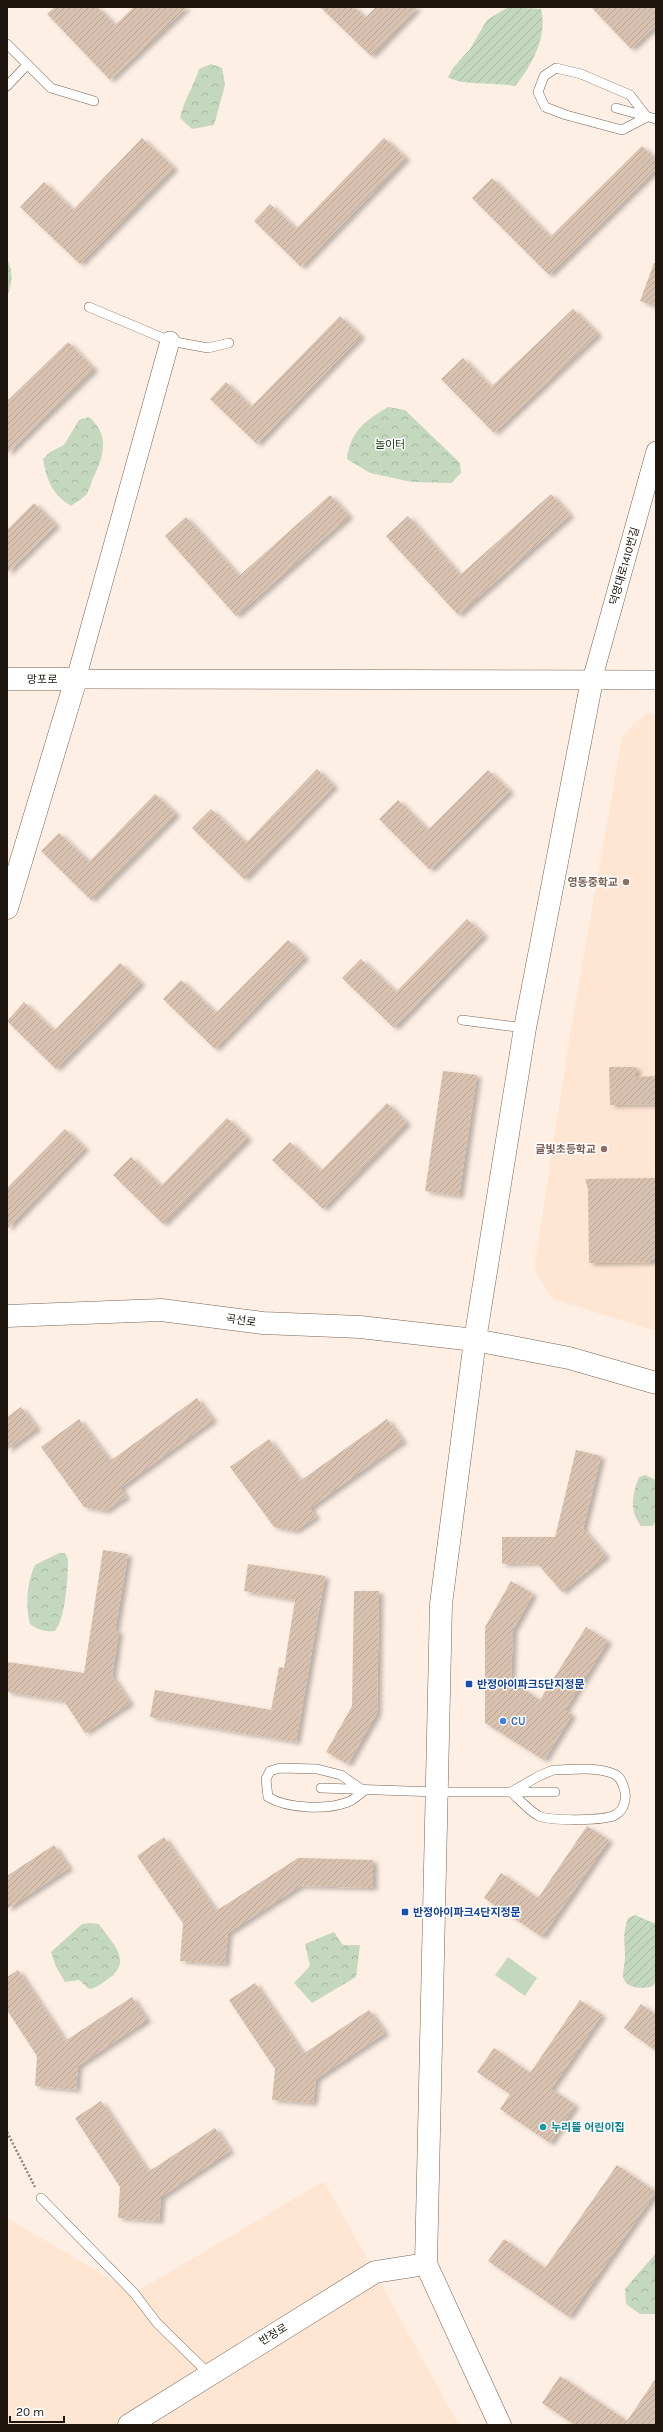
<svg xmlns="http://www.w3.org/2000/svg" width="663" height="2432" viewBox="0 0 663 2432" font-family="Karla,'Noto Sans KR',sans-serif">
  <style>
    .built { fill: #ffe6d3 }
    .park { fill: url(#park-crowns) }
    .garden { fill: url(#garden-furrows) }
    .pitch { fill: #c4d8be }
    .building { fill: url(#building-hatch); filter: url(#shadow) }
    .lines { fill: none; stroke-linecap: round; stroke-linejoin: round }
    .service-casing { stroke: #786353; stroke-width: 10 }
    .minor-casing { stroke: #786353; stroke-width: 20 }
    .tertiary-casing { stroke: #786353; stroke-width: 23 }
    .path { stroke: #8d8279; stroke-width: 2.5; stroke-dasharray: 2 2; stroke-linecap: butt }
    .service { stroke: #fff; stroke-width: 9 }
    .minor { stroke: #fff; stroke-width: 19 }
    .tertiary { stroke: #fff; stroke-width: 22 }
    .education-dot { fill: #8d6e63; stroke: #fff; stroke-width: 1.5 }
    .transit-dot { fill: #1a4fb4; stroke: #fff; stroke-width: 1.5 }
    .shop-dot { fill: #3f7fe0; stroke: #fff; stroke-width: 1.5 }
    .culture-dot { fill: #0f9aa8; stroke: #fff; stroke-width: 1.5 }
    .labels { text-anchor: middle; stroke-width: 3; stroke-linejoin: round; paint-order: stroke }
    .park-label { font-size: 11px; fill: #17360d; stroke: #fff }
    .street-label { font-size: 11px; fill: #1d150e; stroke: #fff }
    .education-label { font-size: 11px; font-weight: bold; fill: #785e54; stroke: #fff; text-anchor: end }
    .transit-label { font-size: 11px; font-weight: bold; fill: #164399; stroke: #fff; text-anchor: start }
    .shop-label { font-size: 11px; font-weight: bold; fill: #366cbe; stroke: #fff; text-anchor: start }
    .culture-label { font-size: 11px; font-weight: bold; fill: #0d838f; stroke: #fff; text-anchor: start }
  </style>
  <defs>
    <pattern id="park-crowns" width="20" height="18" patternUnits="userSpaceOnUse"><rect width="20" height="18" fill="#c4d8be"/><path d="M2 6a3 3 0 1 1 6 0M12 15a3 3 0 1 1 6 0" fill="none" stroke="#a8b8a2"/></pattern>
    <pattern id="garden-furrows" width="10" height="10" patternUnits="userSpaceOnUse"><rect width="10" height="10" fill="#c4d8be"/><path d="M-1 1l2-2M0 10L10 0M9 11l2-2" fill="none" stroke="#a8b8a2"/></pattern>
    <pattern id="building-hatch" width="6" height="6" patternUnits="userSpaceOnUse"><rect width="6" height="6" fill="#d9c2b0"/><path d="M-1 1l2-2M0 6l6-6M5 7l2-2" fill="none" stroke="#baa696"/></pattern>
    <filter id="shadow"><feDropShadow dx="4.5" dy="2.5" stdDeviation="2" flood-color="#0004"/></filter>
  </defs>
  <rect width="100%" height="100%" fill="#feefe4"/>
  <path class="built" d="M 646,713 L 656,713 L 656,1331 L 553,1299 L 534,1269 L 571,1028 L 622,737 Z
    M 324,2181 L 459,2425 L 7,2425 L 7,2218 L 134,2293 Z"/>
  <path class="park" d="M 211,64 L 222,68 L 225,85 L 214,125 L 192,129 L 180,118 C 184,100 194,86 199,69 Z
    M 388,407 L 405,410 L 460,463 L 461,473 L 451,483 L 412,482 L 370,473 L 347,459 C 351,430 365,421 388,407 Z
    M 89,417 C 110,435 104,456 93,478 C 91,483 89,491 86,495 C 82,499 75,503 71,506 C 52,494 47,481 43,459 L 50,452 L 64,445 L 79,420 Z
    M 645,1475 L 656,1480 L 656,1521 L 652,1526 L 641,1526 C 629,1510 632,1495 639,1477 Z
    M 59,1553 L 65,1553 L 68,1559 C 68,1577 66,1617 55,1631 C 46,1632 37,1630 30,1624 C 25,1605 27,1582 35,1565 Z
    M 90,1923 L 99,1924 C 112,1944 134,1960 108,1979 C 102,1983 97,1988 89,1989 L 79,1980 L 65,1982 L 56,1967 L 51,1952 L 82,1924 Z
    M 334,1932 L 343,1945 L 360,1945 L 356,1977 L 312,2003 L 294,1983 L 310,1966 L 305,1944 Z
    M 656,2253 L 656,2314 L 640,2314 L 626,2304 L 625,2289 Z"/>
  <path class="garden" d="M 508,7 L 541,9 C 548,35 532,66 515,86 C 496,82 461,86 448,77 L 453,68 L 470,49 L 487,20 Z
    M 7,260 C 14,270 12,286 7,296 Z
    M 635,1915 L 656,1924 L 656,1980 L 653,1986 C 644,1989 624,1990 623,1975 C 623,1969 625,1963 625,1957 C 625,1938 622,1937 628,1918 Z"/>
  <path class="pitch" d="M 508,1957 L 537,1978 L 525,1996 L 495,1975 Z"/>
  <path class="building" d="M 55,7 L 97,7 L 115,25 L 134,7 L 187,7 L 110,80 L 47,14 Z
    M 320,7 L 354,7 L 365,18 L 376,7 L 418,7 L 371,56 Z
    M 591,7 L 656,7 L 656,25 L 631,49 Z
    M 142,138 L 174,168 L 80,264 L 20,207 L 44,182 L 73,210 Z
    M 384,138 L 406,158 L 301,267 L 254,221 L 270,204 L 296,229 Z
    M 642,146 L 656,160 L 656,169 L 549,275 L 472,198 L 492,178 L 550,237 Z
    M 654,263 L 656,264 L 656,307 L 640,301 Z
    M 573,309 L 598,334 L 494,433 L 441,379 L 463,358 L 491,387 Z
    M 340,316 L 361,336 L 257,444 L 210,399 L 226,382 L 251,407 Z
    M 68,342 L 94,369 L 7,454 L 7,401 Z
    M 551,494 L 570,515 L 458,615 L 386,536 L 408,516 L 460,575 Z
    M 330,495 L 349,516 L 236,616 L 165,536 L 186,517 L 239,576 Z
    M 34,503 L 56,525 L 7,573 L 7,530 Z
    M 317,769 L 334,786 L 244,879 L 192,828 L 211,809 L 246,843 Z
    M 488,770 L 510,791 L 430,870 L 379,819 L 398,800 L 428,830 Z
    M 155,794 L 176,814 L 91,900 L 41,851 L 59,833 L 89,862 Z
    M 467,919 L 484,935 L 394,1028 L 342,978 L 361,959 L 396,992 Z
    M 288,940 L 305,957 L 215,1049 L 163,999 L 181,980 L 216,1013 Z
    M 120,963 L 141,983 L 56,1069 L 7,1021 L 24,1002 L 54,1031 Z
    M 609,1067 L 636,1067 L 636,1077 L 656,1076 L 656,1104 L 610,1105 Z
    M 443,1071 L 477,1075 L 459,1196 L 425,1191 Z
    M 387,1103 L 407,1123 L 323,1209 L 272,1160 L 290,1142 L 321,1171 Z
    M 227,1118 L 248,1138 L 163,1224 L 113,1175 L 131,1157 L 161,1186 Z
    M 65,1129 L 85,1148 L 7,1229 L 7,1188 Z
    M 656,1178 L 656,1260 L 651,1260 L 651,1262 L 589,1263 L 588,1189 L 585,1179 Z
    M 197,1398 L 213,1420 L 120,1488 L 126,1497 L 105,1511 L 84,1507 L 41,1447 L 79,1419 L 110,1461 Z
    M 21,1407 L 37,1428 L 7,1450 L 7,1417 Z
    M 387,1419 L 403,1441 L 310,1508 L 316,1517 L 295,1531 L 274,1527 L 230,1467 L 269,1439 L 300,1481 Z
    M 576,1450 L 601,1456 L 583,1529 L 606,1556 L 562,1592 L 537,1563 L 502,1564 L 502,1537 L 555,1537 Z
    M 103,1550 L 128,1554 L 115,1631 L 119,1631 L 112,1676 L 130,1703 L 85,1733 L 64,1701 L 7,1692 L 7,1662 L 84,1673 Z
    M 248,1564 L 325,1576 L 296,1742 L 150,1717 L 155,1690 L 271,1710 L 279,1667 L 284,1668 L 295,1600 L 244,1591 Z
    M 511,1581 L 533,1594 L 513,1630 L 511,1681 L 540,1700 L 586,1627 L 608,1641 L 565,1710 L 572,1715 L 544,1760 L 485,1723 L 485,1627 Z
    M 354,1591 L 379,1591 L 377,1713 L 348,1764 L 326,1752 L 352,1706 Z
    M 587,1826 L 609,1840 L 542,1937 L 484,1898 L 501,1873 L 538,1898 Z
    M 164,1837 L 216,1911 L 298,1858 L 373,1860 L 373,1888 L 300,1886 L 228,1933 L 225,1964 L 180,1961 L 183,1923 L 137,1856 Z
    M 54,1845 L 69,1868 L 7,1909 L 7,1876 Z
    M 18,1970 L 65,2041 L 132,1997 L 147,2020 L 78,2066 L 76,2090 L 35,2086 L 37,2056 L 7,2010 L 7,1977 Z
    M 255,1983 L 303,2054 L 369,2010 L 385,2033 L 316,2079 L 313,2103 L 272,2100 L 275,2069 L 229,2000 Z
    M 580,2000 L 602,2015 L 551,2089 L 575,2105 L 550,2143 L 500,2109 L 510,2094 L 477,2072 L 494,2048 L 530,2073 Z
    M 641,2004 L 656,2015 L 656,2051 L 624,2028 Z
    M 101,2101 L 148,2172 L 215,2128 L 230,2151 L 161,2197 L 159,2221 L 118,2218 L 120,2187 L 75,2118 Z
    M 617,2165 L 656,2192 L 569,2317 L 488,2261 L 504,2239 L 545,2268 Z
    M 560,2376 L 627,2421 L 656,2378 L 656,2425 L 575,2425 L 542,2403 Z"/>
  <g class="lines">
    <defs>
      <path id="service" d="M 7,44 L 51,88 L 94,101
        M 556,68 L 581,74 L 630,95 L 647,117 L 622,130 L 566,115 L 545,107 L 538,92 L 544,76 Z
        M 7,86 L 26,66
        M 616,108 L 656,119
        M 89,307 L 170,341 L 208,348 L 229,343
        M 462,1020 L 525,1028
        M 280,1768 L 317,1769 L 341,1775 L 364,1791 C 359,1794 354,1800 348,1802 C 327,1810 288,1809 268,1797 L 266,1779 L 270,1771 Z
        M 553,1770 C 573,1770 596,1766 614,1774 C 620,1776 622,1782 624,1788 C 627,1797 625,1810 615,1815 C 604,1821 551,1821 539,1816 C 529,1811 519,1799 511,1792 L 539,1776 Z
        M 321,1788 L 437,1792 L 555,1792
        M 41,2198 L 134,2293 L 157,2323 L 209,2374"/>
      <path id="minor" d="M 170,341 L 76,679 L 656,680
        M 592,680 L 656,451"/>
      <path id="tertiary" d="M 7,679 L 76,679 L 7,908
        M 7,1316 L 161,1310 L 263,1323 L 360,1327 L 475,1340 L 569,1358 L 656,1383
        M 129,2425 L 375,2272 L 426,2264
        M 500,2425 L 426,2264 L 441,1604 L 475,1340 L 525,1028 L 592,680"/>
    </defs>
    <use href="#service" class="service-casing"/>
    <use href="#minor" class="minor-casing"/>
    <use href="#tertiary" class="tertiary-casing"/>
    <path class="path" d="M 7,2132 L 35,2187"/>
    <use href="#service" class="service"/>
    <use href="#minor" class="minor"/>
    <use href="#tertiary" class="tertiary"/>
  </g>
  <g class="education-dot">
    <circle cx="626" cy="882" r="4"/>
    <circle cx="604" cy="1149" r="4"/>
  </g>
  <g class="transit-dot">
    <rect x="465" y="1680" width="8" height="8" rx="2"/>
    <rect x="401" y="1908" width="8" height="8" rx="2"/>
  </g>
  <circle class="shop-dot" cx="503" cy="1721" r="4"/>
  <circle class="culture-dot" cx="543" cy="2127" r="4"/>
  <g class="labels">
    <g class="park-label">
      <text x="390" y="448">놀이터</text>
    </g>
    <g class="street-label">
      <text transform="translate(624 566) rotate(-74)" y="4">덕영대로1410번길</text>
      <text x="42" y="683">망포로</text>
      <text transform="translate(241 1320) rotate(8)" y="4">곡선로</text>
      <text transform="translate(273 2334) rotate(-31)" y="4">반정로</text>
    </g>
    <g class="education-label">
      <text x="618" y="886">영동중학교</text>
      <text x="596" y="1153">글빛초등학교</text>
    </g>
    <g class="transit-label">
      <text x="477" y="1688">반정아이파크5단지정문</text>
      <text x="413" y="1916">반정아이파크4단지정문</text>
    </g>
    <g class="shop-label">
      <text x="511" y="1725">CU</text>
    </g>
    <g class="culture-label">
      <text x="551" y="2131">누리뜰 어린이집</text>
    </g>
  </g>
  <rect width="663" height="2432" fill="none" stroke="#1d150e" stroke-width="16"/>
  <path d="M10 2416v6h54v-6" fill="none" stroke="#1d150e" stroke-width="2"/>
  <text x="16" y="2416" font-size="12" fill="#1d150e" stroke="#ffffff" stroke-width="3" paint-order="stroke">20 m</text>
</svg>
